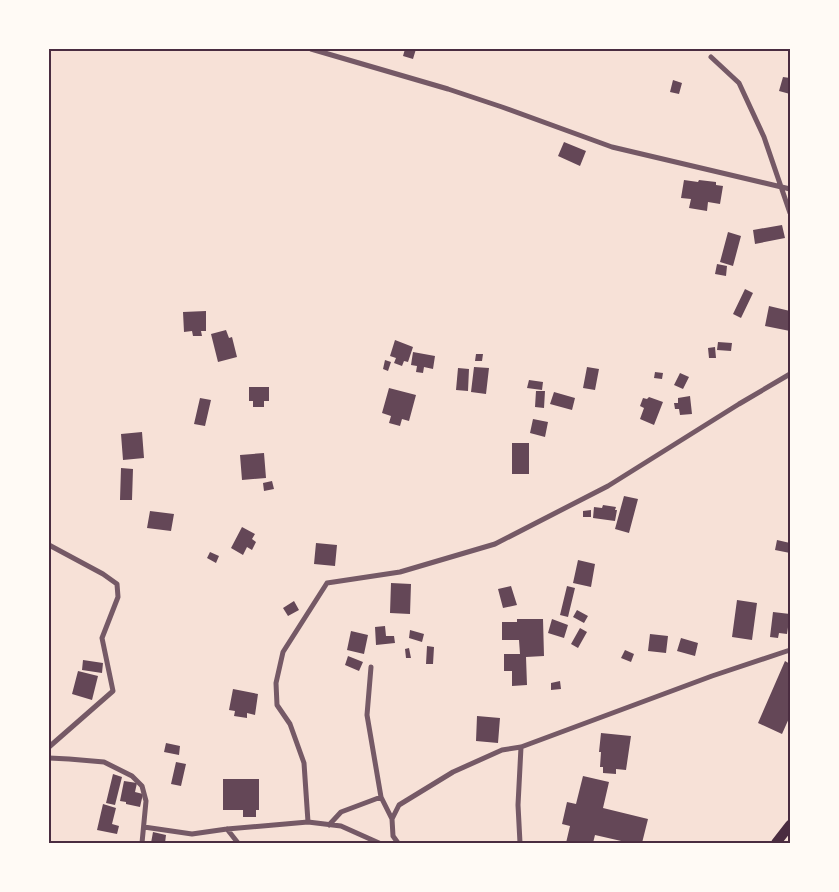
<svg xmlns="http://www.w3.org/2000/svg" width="839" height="892" viewBox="0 0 839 892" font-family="'Open Sans',sans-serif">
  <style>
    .building { fill: #644757 }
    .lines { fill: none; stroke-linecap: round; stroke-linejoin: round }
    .minor { stroke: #755966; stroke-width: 5 }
    .primary { stroke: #4a2c40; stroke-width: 10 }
    .neatline { fill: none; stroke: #4a2c40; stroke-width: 2 }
  </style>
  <rect width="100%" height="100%" fill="#f7e1d7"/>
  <path class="building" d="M 405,49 L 416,49 L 413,59 L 403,56 Z
    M 783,77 L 790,78 L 790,94 L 779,91 Z
    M 673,80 L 682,83 L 679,94 L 670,92 Z
    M 564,142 L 586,151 L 580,166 L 558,156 Z
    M 684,180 L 698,182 L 699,180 L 716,182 L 716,185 L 723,186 L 720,204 L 708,202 L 707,211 L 689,208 L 691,199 L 681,198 Z
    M 782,225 L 785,238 L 755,244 L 753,230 Z
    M 728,232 L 741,236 L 733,266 L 720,262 Z
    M 717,264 L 727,266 L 726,276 L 715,274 Z
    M 745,289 L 753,293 L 741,318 L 733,314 Z
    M 769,306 L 790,311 L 790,331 L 765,326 Z
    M 206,311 L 206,331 L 201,331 L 202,336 L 193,336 L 192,331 L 184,332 L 183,312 Z
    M 226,330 L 229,338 L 232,337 L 237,357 L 218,362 L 211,334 Z
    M 395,340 L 413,347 L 408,362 L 404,361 L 402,366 L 394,363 L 396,358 L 390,356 Z
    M 718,342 L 732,343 L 731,351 L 717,350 Z
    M 715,347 L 716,358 L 709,358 L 708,348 Z
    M 413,352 L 435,356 L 433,369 L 424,367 L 423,373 L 416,372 L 417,366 L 411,365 Z
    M 476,354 L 483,354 L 482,361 L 475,361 Z
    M 385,360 L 391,362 L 388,371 L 383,369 Z
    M 474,367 L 489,368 L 486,394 L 471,392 Z
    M 587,367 L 599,369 L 595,390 L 583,388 Z
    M 458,368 L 469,369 L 468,391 L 456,390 Z
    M 655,372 L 663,373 L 662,379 L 654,378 Z
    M 680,373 L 689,377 L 683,389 L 674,385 Z
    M 529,380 L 543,382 L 542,390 L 527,388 Z
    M 249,387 L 269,387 L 269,401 L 264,401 L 264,407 L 253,407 L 253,401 L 249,401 Z
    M 389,388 L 416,395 L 409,421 L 402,419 L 400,426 L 389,423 L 391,416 L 382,413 Z
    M 536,391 L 545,391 L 544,408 L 535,407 Z
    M 554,392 L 575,398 L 572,410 L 550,404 Z
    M 690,396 L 692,414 L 680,415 L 679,409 L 675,409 L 674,403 L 678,403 L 678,398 Z
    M 649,397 L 663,402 L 654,425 L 640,419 L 644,408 L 640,406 L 643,398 L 647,399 Z
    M 200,398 L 211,400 L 205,426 L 194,424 Z
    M 533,419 L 548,422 L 545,437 L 530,433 Z
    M 142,432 L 144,458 L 123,460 L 121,434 Z
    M 512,443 L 529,443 L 529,474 L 512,474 Z
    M 264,453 L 266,478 L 242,480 L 240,455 Z
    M 121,468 L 133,469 L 132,500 L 120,500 Z
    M 272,481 L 274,489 L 264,491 L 263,483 Z
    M 624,496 L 638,499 L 629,533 L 615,529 Z
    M 603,505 L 616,507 L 615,510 L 617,510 L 615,521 L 593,518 L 594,507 L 602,508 Z
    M 591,510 L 591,517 L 583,517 L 583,511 Z
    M 150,511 L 174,514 L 171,531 L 147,528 Z
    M 242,527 L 255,534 L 252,539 L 256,542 L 252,550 L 247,547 L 243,555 L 231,548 Z
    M 777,540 L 790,543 L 790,553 L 775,550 Z
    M 316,543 L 337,545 L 335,566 L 314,564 Z
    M 210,552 L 219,556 L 216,563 L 207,558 Z
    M 578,560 L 595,564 L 591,587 L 573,583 Z
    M 391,583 L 411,584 L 410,614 L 390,613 Z
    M 511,586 L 517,605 L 503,608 L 498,589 Z
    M 567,586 L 575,588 L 568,617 L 560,615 Z
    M 737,600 L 757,603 L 752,640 L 732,637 Z
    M 294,601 L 299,610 L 288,616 L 283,608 Z
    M 577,610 L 588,616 L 584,623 L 573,617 Z
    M 773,612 L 790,614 L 787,634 L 779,633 L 778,638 L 770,637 Z
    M 517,619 L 543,619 L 544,656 L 526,657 L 527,685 L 512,686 L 512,671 L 504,671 L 504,654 L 520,654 L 519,640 L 502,640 L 502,622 L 517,622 Z
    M 552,619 L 568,625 L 564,638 L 548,633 Z
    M 385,626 L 386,636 L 394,636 L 395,643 L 376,645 L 375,627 Z
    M 580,628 L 587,632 L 578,648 L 571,644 Z
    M 410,630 L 424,634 L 422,642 L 409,638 Z
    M 351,631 L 368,635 L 364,654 L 347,650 Z
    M 650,634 L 668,636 L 666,653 L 648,651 Z
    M 681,638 L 698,643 L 695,656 L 677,651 Z
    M 427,646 L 434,647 L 433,664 L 426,664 Z
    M 409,648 L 411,658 L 406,658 L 405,649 Z
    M 625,650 L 634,654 L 631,662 L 621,658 Z
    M 348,656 L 363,662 L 359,671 L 345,665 Z
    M 83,660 L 103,663 L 102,673 L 82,670 Z
    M 785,661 L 790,664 L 790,716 L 782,734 L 758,723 Z
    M 78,671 L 98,676 L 92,700 L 72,694 Z
    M 560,681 L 561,689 L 551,690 L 551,683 Z
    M 233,689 L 258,694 L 255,715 L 247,713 L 247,718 L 234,716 L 235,711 L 229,710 Z
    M 477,716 L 500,718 L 498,743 L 476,741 Z
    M 601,733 L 631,736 L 626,770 L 616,769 L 616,774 L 603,773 L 603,767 L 600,767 L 601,752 L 599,752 Z
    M 166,743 L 180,746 L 179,755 L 164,752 Z
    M 176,762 L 186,764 L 181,786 L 171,784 Z
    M 113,774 L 122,777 L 115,805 L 106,803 Z
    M 583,776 L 609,782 L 603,808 L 648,819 L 642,843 L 630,843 L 595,835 L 593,843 L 566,843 L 570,826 L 562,824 L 567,802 L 576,804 Z
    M 223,779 L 259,779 L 259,810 L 256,810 L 256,817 L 243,817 L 243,810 L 223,810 Z
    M 124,781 L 137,783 L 135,792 L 143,794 L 140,807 L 126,804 L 126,802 L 120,801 Z
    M 103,804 L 116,808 L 112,824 L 119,826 L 117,834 L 97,830 Z
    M 153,832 L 166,835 L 165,843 L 151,843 Z"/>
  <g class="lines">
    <path class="minor" d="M 311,49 L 448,89 L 502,107 L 612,147 L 790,189
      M 711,57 L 739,83 L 764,137 L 790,213
      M 49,545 L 103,574 L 117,584 L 118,597 L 102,638 L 113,691 L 49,747
      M 371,667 L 367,715 L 381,797 L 392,819
      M 49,758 L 69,759 L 104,762 L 132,776 L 142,786 L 146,801 L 142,843
      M 308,822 L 304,763 L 290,724 L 277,705 L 276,683 L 283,652 L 327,583 L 400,572 L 495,544 L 608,486 L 739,404 L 790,374
      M 329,825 L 341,812 L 381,797
      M 144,827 L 192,834 L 227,829 L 308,822 L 341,826 L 379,843
      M 227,829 L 238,843
      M 398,843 L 393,836 L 392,819 L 399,805 L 453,772 L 502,750 L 521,747 L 712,676 L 790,650
      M 520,843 L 518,805 L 521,747"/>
    <path class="primary" d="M 776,843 L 790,825"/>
  </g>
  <rect width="839" height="892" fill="none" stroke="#fffaf5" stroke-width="100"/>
  <rect x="50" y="50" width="739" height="792" class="neatline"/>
</svg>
